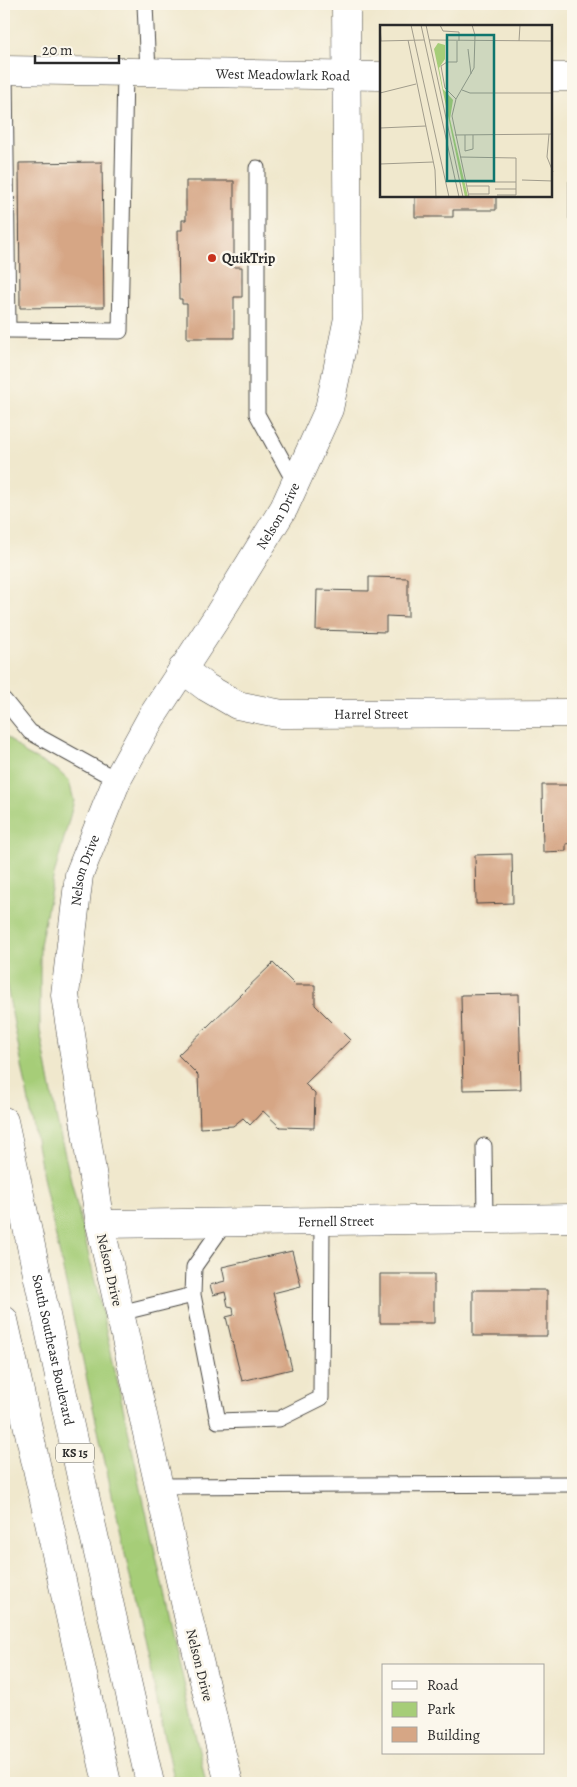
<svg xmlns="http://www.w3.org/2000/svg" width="577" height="1787" viewBox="0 0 577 1787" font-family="Alegreya,serif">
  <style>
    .green { fill: #a6cd78; stroke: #687c52 }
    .building { fill: #d6a685 }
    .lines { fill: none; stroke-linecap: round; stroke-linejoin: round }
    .service-casing { stroke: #494743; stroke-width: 17 }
    .minor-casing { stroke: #494743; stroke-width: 29 }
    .secondary-casing { stroke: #494743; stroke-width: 29 }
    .primary-casing { stroke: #494743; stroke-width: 29 }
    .service { stroke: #fff; stroke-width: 15 }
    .minor { stroke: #fff; stroke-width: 28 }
    .secondary { stroke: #fff; stroke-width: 28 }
    .primary { stroke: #fff; stroke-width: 28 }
    .poi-dot { fill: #c8321e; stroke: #fbf7ec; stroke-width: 2 }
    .labels { text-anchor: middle; stroke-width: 5; stroke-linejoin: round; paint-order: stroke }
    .shield { fill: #fbf7ec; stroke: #696865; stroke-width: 1 }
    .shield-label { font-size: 12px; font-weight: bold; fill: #2b2b2b }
    .street-label { font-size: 14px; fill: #2b2b2b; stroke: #fbf7ec }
    .poi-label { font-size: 14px; font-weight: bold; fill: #2b2b2b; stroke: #fbf7ec; text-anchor: start }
    .inset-road { fill: none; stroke: #a19c8c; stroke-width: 1 }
    .view { fill: #0f766e; fill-opacity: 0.15; stroke: #0f766e; stroke-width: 2.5 }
    .inset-edge { fill: none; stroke: #2b2b2b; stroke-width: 2.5 }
  </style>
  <rect width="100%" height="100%" fill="#fbf7ec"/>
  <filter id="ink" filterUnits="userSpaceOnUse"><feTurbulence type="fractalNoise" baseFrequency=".02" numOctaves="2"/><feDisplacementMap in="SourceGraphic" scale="10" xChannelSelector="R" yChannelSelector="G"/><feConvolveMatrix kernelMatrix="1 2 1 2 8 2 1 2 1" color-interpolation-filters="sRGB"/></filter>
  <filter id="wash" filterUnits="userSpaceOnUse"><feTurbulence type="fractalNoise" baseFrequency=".0096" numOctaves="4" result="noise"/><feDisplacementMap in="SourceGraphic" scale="20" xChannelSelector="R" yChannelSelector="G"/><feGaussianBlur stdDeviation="1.12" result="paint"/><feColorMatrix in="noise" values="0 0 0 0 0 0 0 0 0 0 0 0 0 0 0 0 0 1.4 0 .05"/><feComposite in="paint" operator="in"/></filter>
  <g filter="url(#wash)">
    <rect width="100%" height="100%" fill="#f0e8cd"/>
    <path class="green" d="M 4,734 L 26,754 L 57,770 L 69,781 L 74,801 L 53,879 L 40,945 L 40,1030 L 57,1121 L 100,1303 L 206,1783 L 175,1783 L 46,1192 L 4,971 Z"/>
    <g id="blocks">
      <path class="building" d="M 102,162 L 104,307 L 20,308 L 19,163 Z
        M 186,181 L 234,181 L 234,267 L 242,267 L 242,297 L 234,297 L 234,338 L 187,338 L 187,304 L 182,304 L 182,299 L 179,299 L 178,230 L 182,230 L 182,220 L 186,220 Z
        M 569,181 L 573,181 L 573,219 L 569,219 Z
        M 415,196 L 496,196 L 496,210 L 453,210 L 453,217 L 415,217 Z
        M 369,577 L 408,578 L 408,617 L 386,616 L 386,632 L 316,630 L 317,590 L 369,591 Z
        M 542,785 L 573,785 L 573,843 L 566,844 L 566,851 L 543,852 Z
        M 512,854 L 513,903 L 476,904 L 475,855 Z
        M 273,963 L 295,985 L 315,985 L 315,1005 L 350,1040 L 305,1084 L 315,1094 L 314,1128 L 280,1127 L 263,1111 L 250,1125 L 243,1118 L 233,1126 L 200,1128 L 198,1075 L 178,1055 Z
        M 519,994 L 521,1089 L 463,1090 L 461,995 Z
        M 292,1251 L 301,1286 L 273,1293 L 292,1369 L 242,1381 L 226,1317 L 234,1315 L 233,1307 L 228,1306 L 225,1292 L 213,1295 L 210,1285 L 225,1281 L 222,1267 Z
        M 380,1274 L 434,1274 L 434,1323 L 380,1323 Z
        M 473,1290 L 547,1290 L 547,1336 L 473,1336 Z"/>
    </g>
  </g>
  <g filter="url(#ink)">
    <use href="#blocks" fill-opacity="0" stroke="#494743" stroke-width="1"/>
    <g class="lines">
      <defs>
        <path id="service" d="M 145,4 L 148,73
          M 5,70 L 8,330 L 120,331 L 125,72
          M 257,168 L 257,414 L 295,483
          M 4,700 L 30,732 L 117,780
          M 484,1146 L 485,1219
          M 225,1223 L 194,1267 L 193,1295 L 218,1421 L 279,1419 L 321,1398 L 322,1221
          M 120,1313 L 193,1295
          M 159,1486 L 573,1484"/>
        <g id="minor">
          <path id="s1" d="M 182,669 L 206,687 L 237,705 L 282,714 L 573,713"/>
          <path id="s2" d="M 100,1224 L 573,1218"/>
          <path id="s3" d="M 229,1783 L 189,1620 L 100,1224 L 65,995 L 79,875 L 117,780 L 151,718 L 217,617 L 284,508 L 329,409 L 348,318 L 346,4"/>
        </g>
        <g id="secondary">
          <path id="s4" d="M 4,70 L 381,76"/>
          <path d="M 551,77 L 573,77"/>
        </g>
        <g id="primary">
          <path id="s5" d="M 4,1121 L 84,1491 L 150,1783"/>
          <path d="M 4,1320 L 107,1783"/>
        </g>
      </defs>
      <use href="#service" class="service-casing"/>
      <use href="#minor" class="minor-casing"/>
      <use href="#secondary" class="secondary-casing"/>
      <use href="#primary" class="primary-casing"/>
      <use href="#service" class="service"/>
      <use href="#minor" class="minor"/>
      <use href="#secondary" class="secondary"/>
      <use href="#primary" class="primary"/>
    </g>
  </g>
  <circle class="poi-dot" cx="212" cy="258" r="5"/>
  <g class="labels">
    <rect class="shield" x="56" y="1443.5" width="38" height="19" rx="4"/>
    <g class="shield-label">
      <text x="75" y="1457">KS 15</text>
    </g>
    <g class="street-label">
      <text dy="5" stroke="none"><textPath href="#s4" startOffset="279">West Meadowlark Road</textPath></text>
      <text dy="5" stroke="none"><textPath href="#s3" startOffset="1338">Nelson Drive</textPath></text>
      <text dy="5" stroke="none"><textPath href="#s1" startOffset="201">Harrel Street</textPath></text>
      <text dy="5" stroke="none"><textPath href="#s3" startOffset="932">Nelson Drive</textPath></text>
      <text dy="5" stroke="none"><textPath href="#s2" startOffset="236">Fernell Street</textPath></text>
      <text transform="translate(110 1270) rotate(77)" y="5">Nelson Drive</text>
      <text dy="5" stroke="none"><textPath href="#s5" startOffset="234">South Southeast Boulevard</textPath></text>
      <text transform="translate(200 1665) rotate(76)" y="5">Nelson Drive</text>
    </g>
    <g class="poi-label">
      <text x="222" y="263">QuikTrip</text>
    </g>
  </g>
  <g transform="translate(380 25)">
    <rect width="172" height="172" fill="#f0e8cd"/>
    <path d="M 58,18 L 65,20 L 65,34 L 59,43 L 63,64 L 73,75 L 70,94 L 88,172 L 85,172 L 54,24 Z" fill="#a6cd78"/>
    <path class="inset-road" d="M 0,0 L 1,16M 31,0 L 69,172M 41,0 L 79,172M 46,0 L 83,172M 60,0 L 63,6 L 79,7 L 79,16M 28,15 L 55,145 L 56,172M 49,15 L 173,16M 67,15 L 67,37 L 77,37 L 77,16M 0,16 L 44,15M 139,16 L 140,0M 88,24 L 91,49M 67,37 L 61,41 L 65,63 L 76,74M 82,65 L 90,68 L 173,68M 0,68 L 36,59M 0,103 L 46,101M 169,109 L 167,132 L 173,147M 75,110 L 173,109M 85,110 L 85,126 L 93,124 L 93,110M 80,132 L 136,133 L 136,157 L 86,157M 0,139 L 53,137M 142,155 L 173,156M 87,161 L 109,161 L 109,169 L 89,169M 115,164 L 136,164M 117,170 L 136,170 L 136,157M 89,172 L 72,91 L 76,74 L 94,43 L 95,10 L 92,0"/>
    <path class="view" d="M 67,10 L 114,10 L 114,156 L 67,156 Z"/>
    <rect width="172" height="172" class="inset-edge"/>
  </g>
  <rect width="577" height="1787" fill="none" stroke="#fbf7ec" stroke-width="20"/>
  <rect x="382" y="1664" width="162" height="90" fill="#fbf7ec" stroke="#a8a59f"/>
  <rect x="392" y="1681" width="25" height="8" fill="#ffffff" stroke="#a8a59f"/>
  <text x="427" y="1690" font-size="15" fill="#2b2b2b">Road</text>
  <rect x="392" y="1702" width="25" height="15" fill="#a6cd78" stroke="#a8a59f"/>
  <text x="427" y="1714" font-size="15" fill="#2b2b2b">Park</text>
  <rect x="392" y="1727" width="25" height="15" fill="#d6a685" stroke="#a8a59f"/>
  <text x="427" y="1740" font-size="15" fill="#2b2b2b">Building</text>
  <path d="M35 55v8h84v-8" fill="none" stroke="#2b2b2b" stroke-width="2.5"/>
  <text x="42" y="55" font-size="15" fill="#2b2b2b" stroke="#fbf7ec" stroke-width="4" paint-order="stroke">20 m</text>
</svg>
